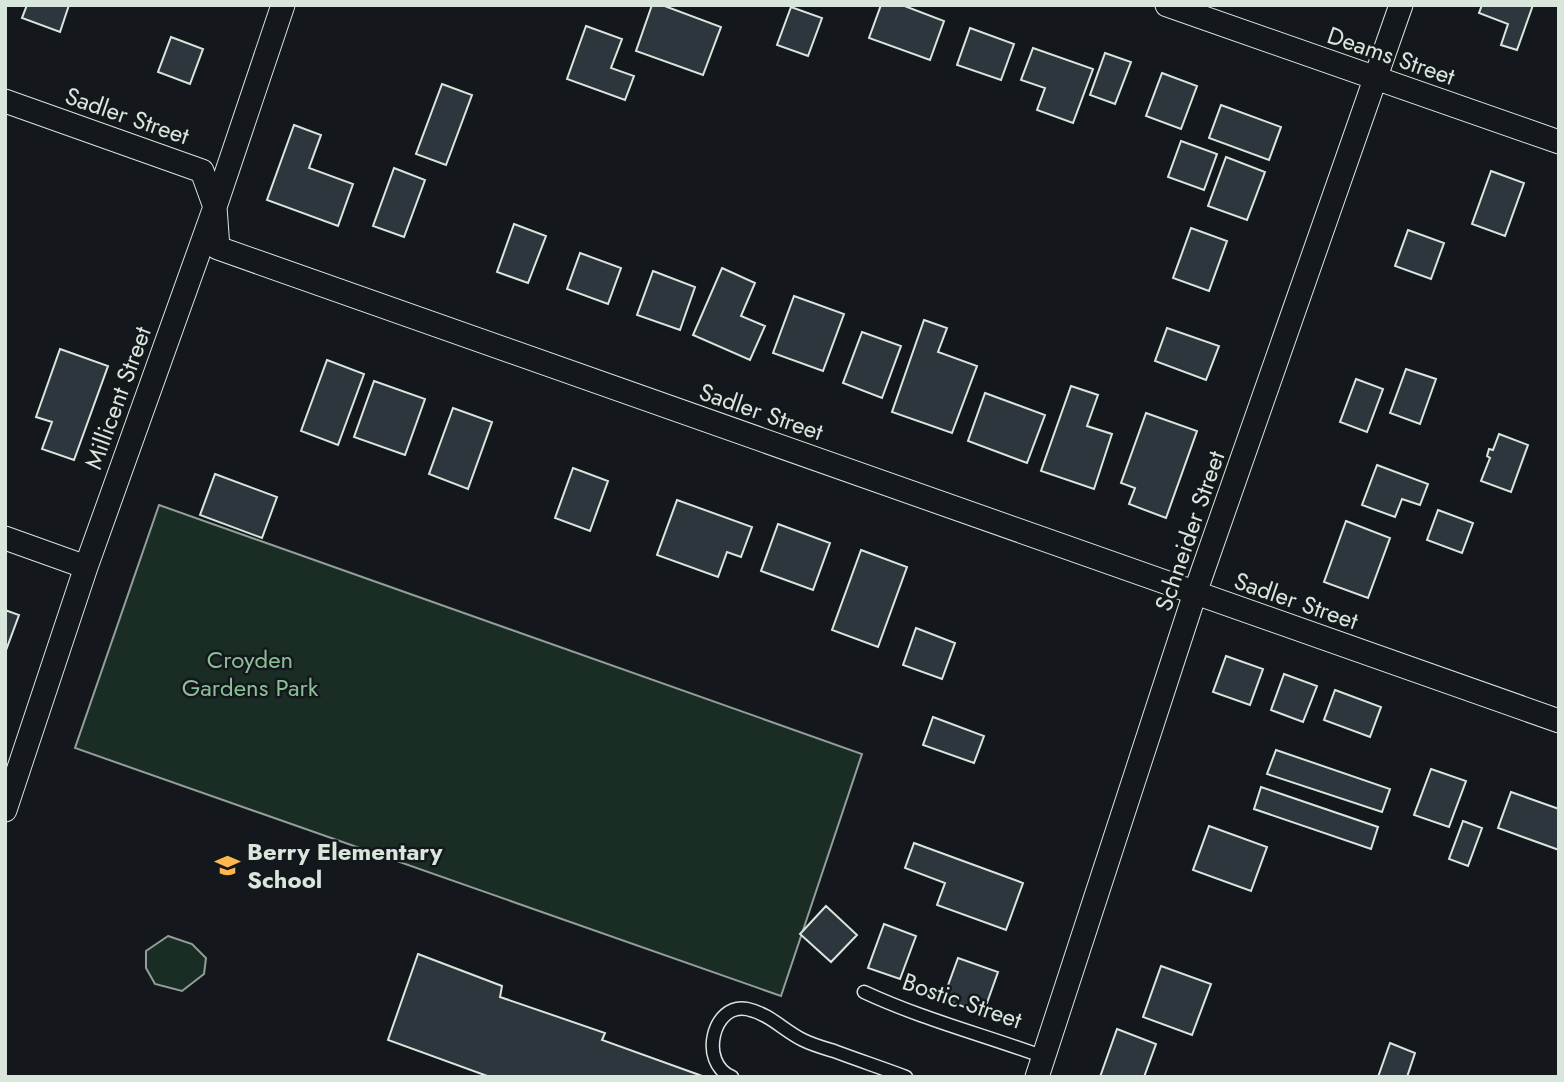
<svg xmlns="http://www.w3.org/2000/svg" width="1564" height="1082" viewBox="0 0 1564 1082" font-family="Jost,sans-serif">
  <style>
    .green { fill: #1a2d24; stroke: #939e99; stroke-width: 2 }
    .building { fill: #2c363c; stroke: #d8e6dc; stroke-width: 2 }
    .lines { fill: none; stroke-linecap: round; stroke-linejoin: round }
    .lane-casing { stroke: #d8e6dc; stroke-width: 15 }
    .street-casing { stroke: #d8e6dc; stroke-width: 25 }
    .lane { stroke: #14181c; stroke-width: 12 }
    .street { stroke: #14181c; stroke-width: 23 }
    .labels { text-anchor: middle; stroke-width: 5; stroke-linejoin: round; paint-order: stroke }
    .street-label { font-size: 24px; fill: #d8e6dc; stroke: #14181c }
    .park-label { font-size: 24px; fill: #8ac095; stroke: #14181c }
    .poi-label { font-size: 24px; font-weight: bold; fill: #d8e6dc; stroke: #14181c; text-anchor: start }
  </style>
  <rect width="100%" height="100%" fill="#14181c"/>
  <path class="green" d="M 159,505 L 862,754 L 781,996 L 75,748 Z
    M 168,936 L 192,944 L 206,958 L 204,974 L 182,991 L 155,984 L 146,968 L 146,951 Z"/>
  <path class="building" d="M 27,5 L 69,5 L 60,32 L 22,18 Z
    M 652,5 L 662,5 L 721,27 L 703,75 L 636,51 Z
    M 881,5 L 902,5 L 944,21 L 930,60 L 869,38 Z
    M 1482,5 L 1533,5 L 1517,50 L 1501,45 L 1508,24 L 1479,13 Z
    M 791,7 L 822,18 L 808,56 L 777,45 Z
    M 586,26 L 622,39 L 611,68 L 634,76 L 625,100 L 567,79 Z
    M 970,28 L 1014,44 L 1001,80 L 957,65 Z
    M 171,37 L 203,49 L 190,84 L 158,72 Z
    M 1033,48 L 1093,69 L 1073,123 L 1037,110 L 1045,88 L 1021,80 Z
    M 1105,53 L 1131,62 L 1115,104 L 1090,95 Z
    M 1162,73 L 1197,86 L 1181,129 L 1146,116 Z
    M 442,84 L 472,95 L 446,165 L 416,154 Z
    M 1221,105 L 1281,127 L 1269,160 L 1209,138 Z
    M 294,125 L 321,135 L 309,168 L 353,184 L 338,226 L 267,200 Z
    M 1181,141 L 1217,154 L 1204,190 L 1168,177 Z
    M 1226,157 L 1265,172 L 1247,220 L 1208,206 Z
    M 394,168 L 425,180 L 404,237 L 373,226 Z
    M 1491,171 L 1524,183 L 1505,236 L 1472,224 Z
    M 514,224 L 546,236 L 528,283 L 497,272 Z
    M 1191,228 L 1227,241 L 1209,291 L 1173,278 Z
    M 1408,230 L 1444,243 L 1431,279 L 1395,266 Z
    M 580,253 L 621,268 L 608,304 L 567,289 Z
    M 722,268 L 755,283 L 741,316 L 765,326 L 750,360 L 693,335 Z
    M 653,271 L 695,287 L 680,330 L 637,315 Z
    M 794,296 L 844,314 L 823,371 L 773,353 Z
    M 924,320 L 947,328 L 938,352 L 977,366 L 952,433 L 892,412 Z
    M 1167,328 L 1219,346 L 1206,380 L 1155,361 Z
    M 862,332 L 901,346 L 882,398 L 843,383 Z
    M 60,349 L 108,366 L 74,460 L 42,449 L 52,422 L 36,417 Z
    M 327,360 L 364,374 L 338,445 L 301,431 Z
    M 1406,369 L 1436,379 L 1420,424 L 1390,413 Z
    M 1356,379 L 1383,389 L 1367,432 L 1340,422 Z
    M 374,381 L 425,399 L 405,455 L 354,437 Z
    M 1071,386 L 1098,395 L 1087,426 L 1112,434 L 1094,489 L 1041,471 Z
    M 985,393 L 1045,415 L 1027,463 L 968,441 Z
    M 453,408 L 492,422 L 468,489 L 429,474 Z
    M 1146,413 L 1197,431 L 1166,518 L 1129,504 L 1135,488 L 1121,483 Z
    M 1499,434 L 1528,445 L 1511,492 L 1481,481 L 1490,458 L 1487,456 L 1489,449 L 1493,450 Z
    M 1377,465 L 1428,484 L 1420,505 L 1402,499 L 1395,517 L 1362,505 Z
    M 573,468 L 608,481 L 590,531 L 555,518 Z
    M 215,474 L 277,497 L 262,538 L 200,515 Z
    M 677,500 L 752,527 L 741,557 L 727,552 L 718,577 L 657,555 Z
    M 1438,510 L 1473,523 L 1462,553 L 1427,540 Z
    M 1346,521 L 1390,538 L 1368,598 L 1324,582 Z
    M 778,524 L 830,543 L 813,590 L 761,571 Z
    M 861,550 L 907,567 L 878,647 L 832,630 Z
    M 5,610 L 19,615 L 5,653 Z
    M 916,628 L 955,643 L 942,679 L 903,665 Z
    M 1226,656 L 1263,669 L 1250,705 L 1213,692 Z
    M 1284,674 L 1317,686 L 1303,722 L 1271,710 Z
    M 1335,690 L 1381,707 L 1370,737 L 1324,720 Z
    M 933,717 L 984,736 L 974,763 L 923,745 Z
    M 1276,750 L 1390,789 L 1382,812 L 1267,774 Z
    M 1431,769 L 1466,781 L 1449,827 L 1414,815 Z
    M 1261,787 L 1378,827 L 1371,849 L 1254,809 Z
    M 1511,792 L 1559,809 L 1559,850 L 1498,828 Z
    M 1463,821 L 1482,828 L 1468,866 L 1449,859 Z
    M 1209,826 L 1267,847 L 1251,891 L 1193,870 Z
    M 914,843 L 1023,883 L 1006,930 L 937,905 L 945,883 L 905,868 Z
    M 826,906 L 857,935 L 831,962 L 800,934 Z
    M 884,924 L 916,936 L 900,979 L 868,968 Z
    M 418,954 L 502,986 L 500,997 L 605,1033 L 602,1040 L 705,1077 L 490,1077 L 388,1040 Z
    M 958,958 L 998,972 L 983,1014 L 943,999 Z
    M 1161,966 L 1211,984 L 1192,1035 L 1143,1017 Z
    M 1117,1029 L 1156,1044 L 1144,1077 L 1100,1077 Z
    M 1390,1043 L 1415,1053 L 1407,1077 L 1378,1077 Z"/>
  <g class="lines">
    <defs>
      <path id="lane" d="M 864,992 C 922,1019 984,1035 1044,1057
        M 732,1077 C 698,1063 713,1002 747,1009 C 770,1014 783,1030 803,1040 C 813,1045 824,1048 834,1051 C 858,1060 882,1068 906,1077"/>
      <path id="street" d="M 1167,5 L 1559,142
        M 5,101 L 202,171 L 215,207 L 218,248 L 1559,721
        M 5,538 L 86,567
        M 5,810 L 86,567 L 215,207 L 283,5
        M 1037,1077 L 1195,593 L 1401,5"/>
    </defs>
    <use href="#lane" class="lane-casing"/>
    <use href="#street" class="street-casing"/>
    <use href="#lane" class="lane"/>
    <use href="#street" class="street"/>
  </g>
  <defs>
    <symbol id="school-bare" viewBox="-9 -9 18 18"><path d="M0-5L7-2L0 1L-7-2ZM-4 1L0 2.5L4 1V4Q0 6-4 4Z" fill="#ffb74d" stroke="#14181c" stroke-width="2.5" paint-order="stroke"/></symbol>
  </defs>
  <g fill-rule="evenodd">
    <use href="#school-bare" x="210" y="848" width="35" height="35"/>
  </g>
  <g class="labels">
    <g class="street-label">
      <text transform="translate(1391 56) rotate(19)" y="8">Deams Street</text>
      <text transform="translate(127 116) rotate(19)" y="8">Sadler Street</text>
      <text transform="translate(118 398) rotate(-70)" y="8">Millicent Street</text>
      <text transform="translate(761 412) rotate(19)" y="8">Sadler Street</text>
      <text transform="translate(1190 531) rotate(-71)" y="8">Schneider Street</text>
      <text transform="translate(1296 601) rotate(19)" y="8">Sadler Street</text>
      <text transform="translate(962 1001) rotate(19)" y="8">Bostic Street</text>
    </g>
    <g class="park-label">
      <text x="250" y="668">Croyden<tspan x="250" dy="28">Gardens Park</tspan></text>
    </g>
    <g class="poi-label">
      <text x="247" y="860">Berry Elementary<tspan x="247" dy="28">School</tspan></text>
    </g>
  </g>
  <rect width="1564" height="1082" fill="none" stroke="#d8e6dc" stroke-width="14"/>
</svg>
